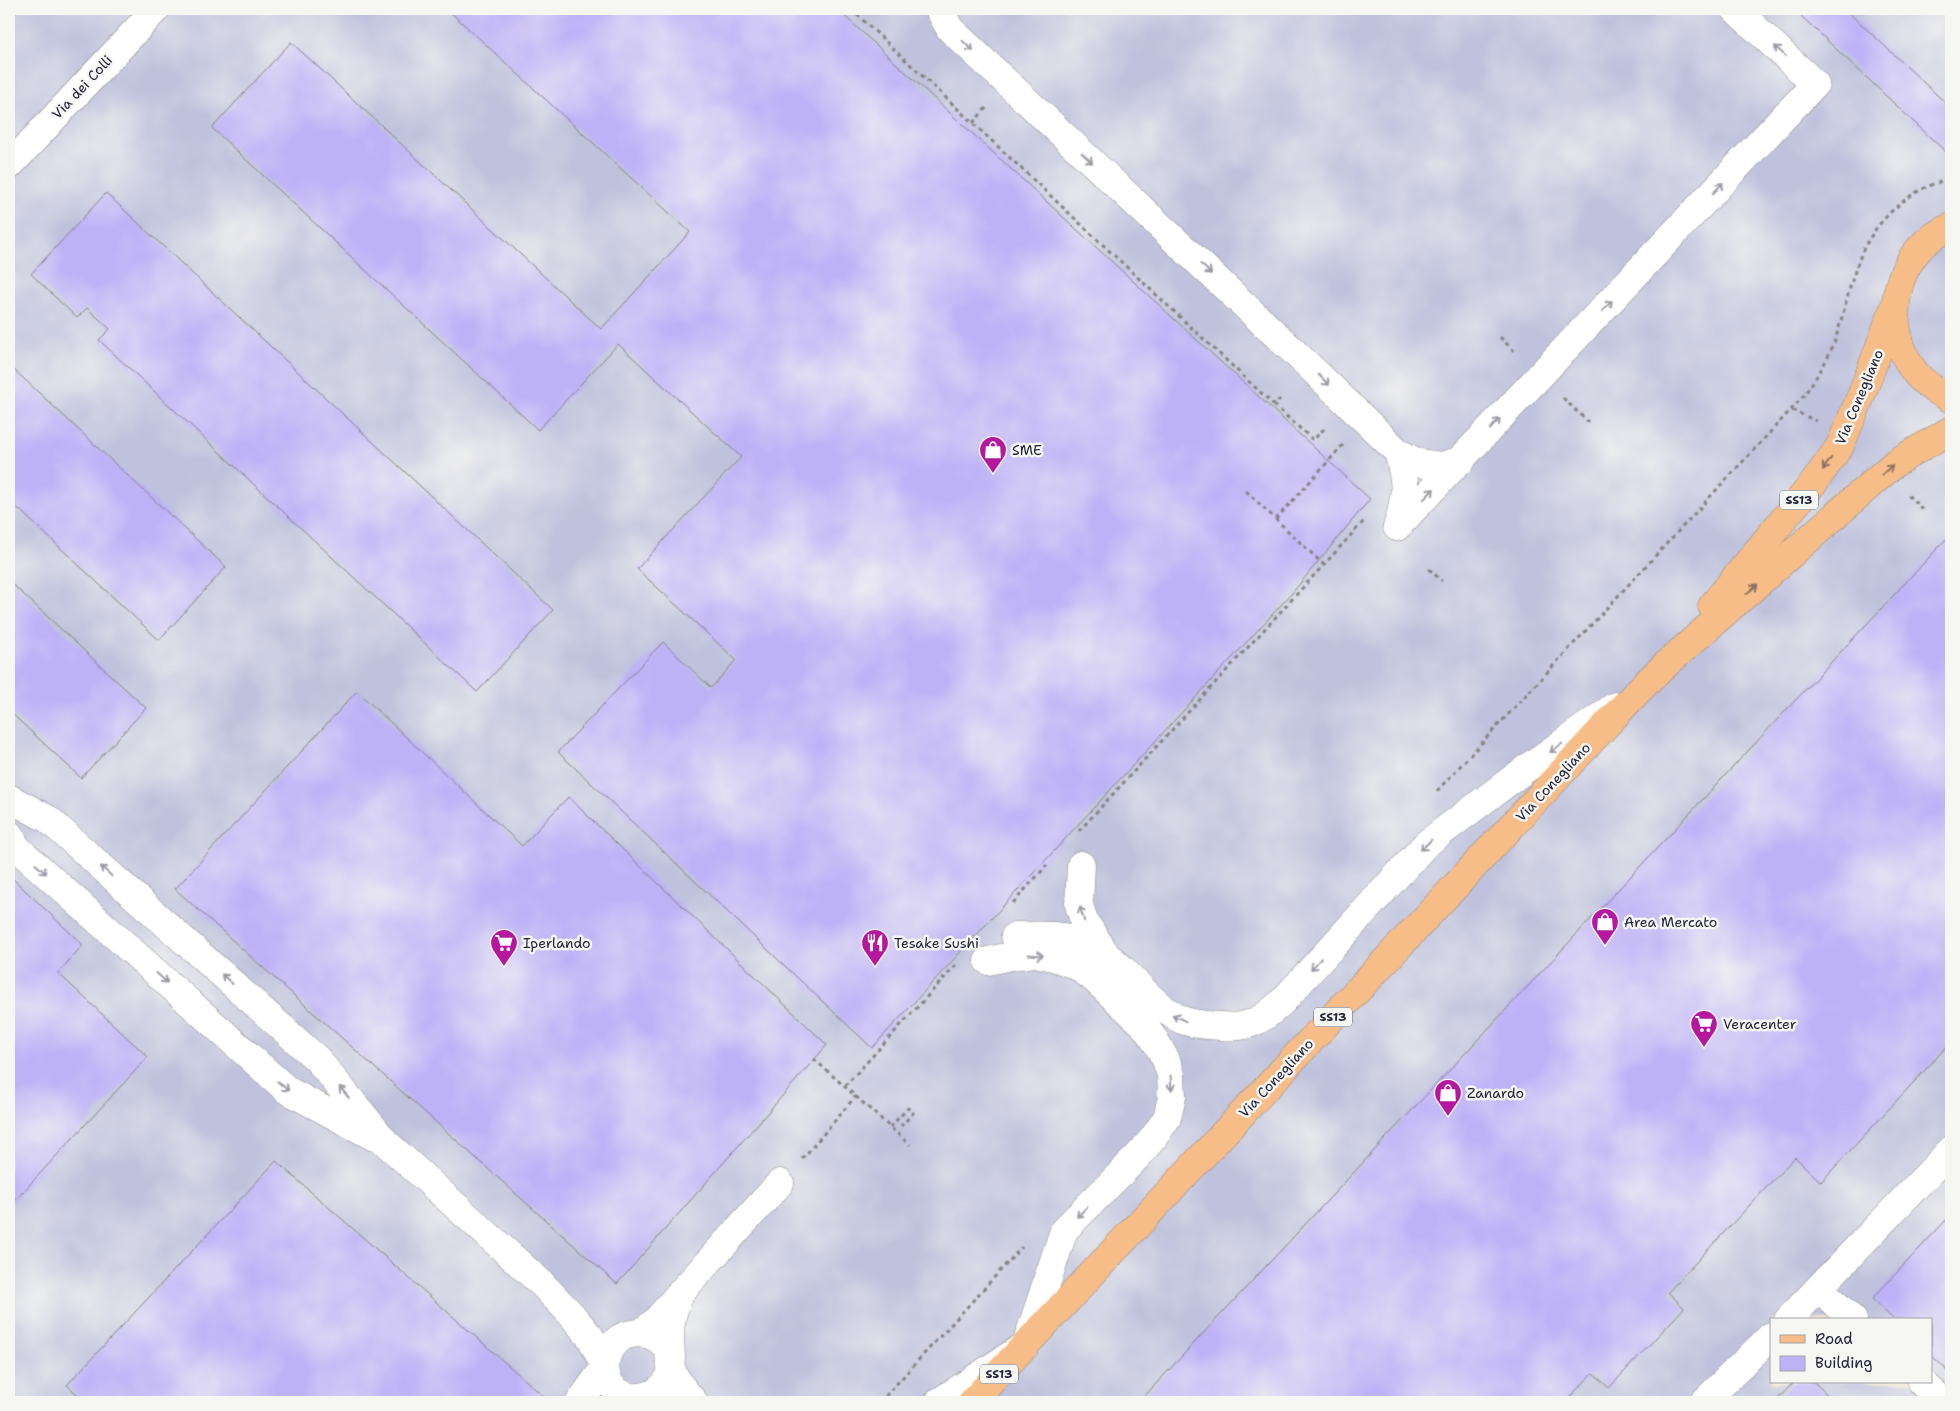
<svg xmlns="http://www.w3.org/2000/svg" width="1960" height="1411" viewBox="0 0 1960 1411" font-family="'Shantell Sans',sans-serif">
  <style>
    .industrial { fill: #c0c2dd; fill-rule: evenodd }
    .building { fill: #beb2f7 }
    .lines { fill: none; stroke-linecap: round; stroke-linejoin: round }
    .minor-casing { stroke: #888483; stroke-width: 29 }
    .major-casing { stroke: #888483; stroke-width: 29 }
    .path { stroke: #888483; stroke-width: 3; stroke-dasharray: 4 4; stroke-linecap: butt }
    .minor { stroke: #fff; stroke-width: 28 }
    .major { stroke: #f7bd88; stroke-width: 28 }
    .oneway { stroke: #9c9ca7 }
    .oneway2 { stroke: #8c7062 }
    .labels { text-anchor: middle; stroke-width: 5; stroke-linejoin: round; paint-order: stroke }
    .shield { fill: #f6f6f2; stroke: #626272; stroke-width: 1 }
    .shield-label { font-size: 12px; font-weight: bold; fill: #22223b }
    .street-label { font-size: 14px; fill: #22223b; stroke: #f6f6f2 }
    .poi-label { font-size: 14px; fill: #22223b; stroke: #f6f6f2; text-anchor: start }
  </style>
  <rect width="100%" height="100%" fill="#f6f6f2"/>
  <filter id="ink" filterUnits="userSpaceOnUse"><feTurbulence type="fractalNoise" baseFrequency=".02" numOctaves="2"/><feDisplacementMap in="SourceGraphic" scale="10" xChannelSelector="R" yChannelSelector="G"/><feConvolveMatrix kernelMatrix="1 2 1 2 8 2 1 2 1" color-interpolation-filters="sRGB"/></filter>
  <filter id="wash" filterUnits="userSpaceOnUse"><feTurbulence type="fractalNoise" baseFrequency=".0096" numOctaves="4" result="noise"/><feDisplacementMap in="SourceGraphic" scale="20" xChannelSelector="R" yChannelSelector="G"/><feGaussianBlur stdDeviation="1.12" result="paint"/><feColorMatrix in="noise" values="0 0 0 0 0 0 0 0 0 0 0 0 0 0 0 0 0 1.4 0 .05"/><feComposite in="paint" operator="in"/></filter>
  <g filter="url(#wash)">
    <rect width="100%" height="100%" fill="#efe5cb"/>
    <path class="industrial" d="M 9,9 L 1951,9 L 1951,1402 L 9,1402 ZM 1771,1320 L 1931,1320 L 1931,1382 L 1771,1382 Z"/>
    <g id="blocks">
      <path class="building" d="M 447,9 L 837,9 L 1370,499 L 1293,592 L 872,1048 L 558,752 L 663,642 L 711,688 L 736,660 L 637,569 L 741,457 L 618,344 L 538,430 L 212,128 L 291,42 L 601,329 L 690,232 Z
        M 1808,9 L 1845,9 L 1951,108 L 1951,148 L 1947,153 L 1801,16 Z
        M 106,193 L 553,610 L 477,692 L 99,340 L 110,329 L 87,308 L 77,318 L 31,274 Z
        M 9,365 L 226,567 L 159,640 L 9,500 Z
        M 1951,534 L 1951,1042 L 1821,1182 L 1795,1157 L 1668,1292 L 1684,1308 L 1609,1388 L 1593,1373 L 1565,1402 L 1139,1402 Z
        M 9,581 L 146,708 L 81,778 L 9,711 Z
        M 357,691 L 522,846 L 568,797 L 827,1045 L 617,1284 L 175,889 Z
        M 9,875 L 83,945 L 58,973 L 148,1057 L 9,1207 Z
        M 276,1161 L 550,1402 L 86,1402 L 67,1385 Z
        M 1951,1215 L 1951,1374 L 1931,1355 L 1931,1320 L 1894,1320 L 1872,1299 Z
        M 1794,1382 L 1814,1382 L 1835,1402 L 1775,1402 Z"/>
    </g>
  </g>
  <g filter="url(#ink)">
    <use href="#blocks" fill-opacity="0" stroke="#888483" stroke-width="1"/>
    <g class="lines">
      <defs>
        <path id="minor" d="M 939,9 L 950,29 L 1309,366 L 1398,452 L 1418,463 L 1442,466 L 1462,460
          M 9,166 L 156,9
          M 1397,527 L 1815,84 L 1735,9
          M 1397,527 C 1407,494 1407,485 1398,452
          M 9,798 L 48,819 L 317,1059 L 386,1143 L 541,1283 L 571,1314 L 591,1338 L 605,1367 L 580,1402
          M 9,834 L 17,848 L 287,1090 L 374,1137
          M 1081,865 L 1079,905 L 1084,921 L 1106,954
          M 1015,936 C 1041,935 1066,934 1090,945 C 1126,963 1146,1003 1182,1020 C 1194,1025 1207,1025 1220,1026 C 1248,1029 1261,1021 1281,1003 L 1426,844 L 1527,768 L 1615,706
          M 1819,1289 L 1853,1320
          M 681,1292 L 780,1183
          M 1788,1320 L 1951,1150
          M 641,1333 L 656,1321 L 681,1292 C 668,1319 670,1331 671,1359
          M 672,1370 C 660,1411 599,1404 606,1360 C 607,1351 613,1343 620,1338 C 636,1329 658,1333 667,1349 C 671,1357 669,1364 672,1371 C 677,1383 686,1393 694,1402
          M 1922,1382 L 1944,1402
          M 939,1402 L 1026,1345 L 1064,1230 L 1139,1155 L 1154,1137 L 1167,1118 L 1172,1097 L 1171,1075 L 1166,1060 L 1156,1042 L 1143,1024 L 1094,979 L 1077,966 L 1056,958 L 1035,953 L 1011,956 L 988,961
          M 1704,1402 L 1771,1336"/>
        <path id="major" d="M 1951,227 C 1896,248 1881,318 1910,365 C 1919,381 1936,391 1951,399
          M 1712,606 L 1815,481 L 1840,446 L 1861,396 L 1894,308
          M 972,1402 L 1639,690 L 1663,667 L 1895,463 L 1951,430"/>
      </defs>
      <use href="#minor" class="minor-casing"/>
      <use href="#major" class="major-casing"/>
      <path class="path" d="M 851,9 L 1274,405 L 1280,399
        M 973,123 L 987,107
        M 1500,337 L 1516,353
        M 1563,398 L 1588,422
        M 1274,405 L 1313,440 L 1325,428
        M 1792,410 L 1816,421
        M 1246,491 L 1324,565
        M 1908,495 L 1923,510
        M 1276,519 L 1343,445
        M 1429,569 L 1442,581
        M 1437,791 L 1801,399 C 1814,381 1826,364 1834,343 C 1845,312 1850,278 1864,248 C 1881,215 1914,186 1951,179
        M 1079,831 L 1364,521
        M 1013,903 L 1047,865
        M 814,1059 L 910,1145
        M 845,1086 L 956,965
        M 890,1127 L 908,1108 L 913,1113 L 901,1126
        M 802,1159 L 856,1096
        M 880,1402 L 1022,1247"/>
      <use href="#minor" class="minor"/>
      <use href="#major" class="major"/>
    </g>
    <defs><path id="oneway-shaft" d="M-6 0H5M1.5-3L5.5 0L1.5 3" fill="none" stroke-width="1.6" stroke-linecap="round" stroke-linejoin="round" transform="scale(1.25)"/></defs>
    <g class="oneway">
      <use href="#oneway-shaft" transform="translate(968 46) rotate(43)"/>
      <use href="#oneway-shaft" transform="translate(1780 51) rotate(-137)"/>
      <use href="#oneway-shaft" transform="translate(1087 158) rotate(43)"/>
      <use href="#oneway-shaft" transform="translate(1718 188) rotate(-47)"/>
      <use href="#oneway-shaft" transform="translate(1206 269) rotate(43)"/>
      <use href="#oneway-shaft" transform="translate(1607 306) rotate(-47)"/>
      <use href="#oneway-shaft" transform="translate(1324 380) rotate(44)"/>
      <use href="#oneway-shaft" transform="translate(1495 424) rotate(-47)"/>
      <use href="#oneway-shaft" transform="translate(1429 494) rotate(-46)"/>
      <use href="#oneway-shaft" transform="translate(1556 748) rotate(145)"/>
      <use href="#oneway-shaft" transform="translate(1426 845) rotate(136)"/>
      <use href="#oneway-shaft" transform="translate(41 869) rotate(42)"/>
      <use href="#oneway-shaft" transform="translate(106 871) rotate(-138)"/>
      <use href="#oneway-shaft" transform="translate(1082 914) rotate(-107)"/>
      <use href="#oneway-shaft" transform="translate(1036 955) rotate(4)"/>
      <use href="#oneway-shaft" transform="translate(1316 964) rotate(132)"/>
      <use href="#oneway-shaft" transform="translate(162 978) rotate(42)"/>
      <use href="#oneway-shaft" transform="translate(227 979) rotate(-138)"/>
      <use href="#oneway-shaft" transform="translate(1179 1018) rotate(-154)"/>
      <use href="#oneway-shaft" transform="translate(1171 1083) rotate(87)"/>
      <use href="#oneway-shaft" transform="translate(283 1086) rotate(39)"/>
      <use href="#oneway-shaft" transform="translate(344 1092) rotate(-130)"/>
      <use href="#oneway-shaft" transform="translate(1082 1212) rotate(135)"/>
    </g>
    <g class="oneway2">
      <use href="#oneway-shaft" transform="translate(1827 464) rotate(125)"/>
      <use href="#oneway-shaft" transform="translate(1887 470) rotate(-41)"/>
      <use href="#oneway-shaft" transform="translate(1752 589) rotate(-41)"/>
    </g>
  </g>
  <defs>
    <symbol id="shop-pin" viewBox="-11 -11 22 30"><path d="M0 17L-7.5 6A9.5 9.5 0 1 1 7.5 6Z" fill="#b5179e" stroke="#f6f6f2"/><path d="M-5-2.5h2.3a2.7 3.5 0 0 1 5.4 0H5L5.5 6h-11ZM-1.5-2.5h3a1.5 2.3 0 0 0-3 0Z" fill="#fff"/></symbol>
    <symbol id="supermarket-pin" viewBox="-11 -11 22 30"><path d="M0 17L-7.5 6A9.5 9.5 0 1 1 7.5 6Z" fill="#b5179e" stroke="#f6f6f2"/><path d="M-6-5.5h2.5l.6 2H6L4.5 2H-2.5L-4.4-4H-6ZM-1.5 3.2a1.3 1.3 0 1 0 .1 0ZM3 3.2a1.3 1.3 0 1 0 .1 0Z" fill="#fff"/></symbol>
    <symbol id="restaurant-pin" viewBox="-11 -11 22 30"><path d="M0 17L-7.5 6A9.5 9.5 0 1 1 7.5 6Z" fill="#b5179e" stroke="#f6f6f2"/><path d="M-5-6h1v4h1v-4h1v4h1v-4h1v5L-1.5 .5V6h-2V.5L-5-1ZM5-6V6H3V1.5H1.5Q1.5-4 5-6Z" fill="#fff"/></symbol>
  </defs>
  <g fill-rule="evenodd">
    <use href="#shop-pin" x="977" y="434" width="32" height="43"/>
    <use href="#shop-pin" x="1589" y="906" width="32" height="43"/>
    <use href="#supermarket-pin" x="488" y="927" width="32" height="43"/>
    <use href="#restaurant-pin" x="859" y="927" width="32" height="43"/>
    <use href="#supermarket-pin" x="1688" y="1008" width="32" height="43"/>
    <use href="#shop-pin" x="1432" y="1077" width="32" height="43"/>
  </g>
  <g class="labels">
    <g class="shield">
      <rect x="1780" y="490.5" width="38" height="19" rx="4"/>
      <rect x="1314" y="1007.5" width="38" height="19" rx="4"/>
      <rect x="980" y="1364.5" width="38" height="19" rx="4"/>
    </g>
    <g class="shield-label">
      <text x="1799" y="504">SS13</text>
      <text x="1333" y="1021">SS13</text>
      <text x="999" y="1378">SS13</text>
    </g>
    <g class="street-label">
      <text transform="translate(82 87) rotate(-47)" y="5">Via dei Colli</text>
      <text transform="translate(1859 397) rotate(-67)" y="5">Via Conegliano</text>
      <text transform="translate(1553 782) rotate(-47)" y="5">Via Conegliano</text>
      <text transform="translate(1276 1078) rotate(-47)" y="5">Via Conegliano</text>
    </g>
    <g class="poi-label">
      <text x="1012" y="455">SME</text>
      <text x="1624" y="927">Area Mercato</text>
      <text x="523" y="948">Iperlando</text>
      <text x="894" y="948">Tesake Sushi</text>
      <text x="1723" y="1029">Veracenter</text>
      <text x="1467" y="1098">Zanardo</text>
    </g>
  </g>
  <rect width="1960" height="1411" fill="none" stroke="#f6f6f2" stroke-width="30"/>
  <rect x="1770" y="1318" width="162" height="65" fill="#f6f6f2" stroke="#a1a1a9"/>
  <rect x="1780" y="1335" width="25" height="8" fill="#f7bd88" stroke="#a1a1a9"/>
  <text x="1815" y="1344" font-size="15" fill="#22223b">Road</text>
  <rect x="1780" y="1356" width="25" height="15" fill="#beb2f7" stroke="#a1a1a9"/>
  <text x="1815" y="1368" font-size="15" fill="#22223b">Building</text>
</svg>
